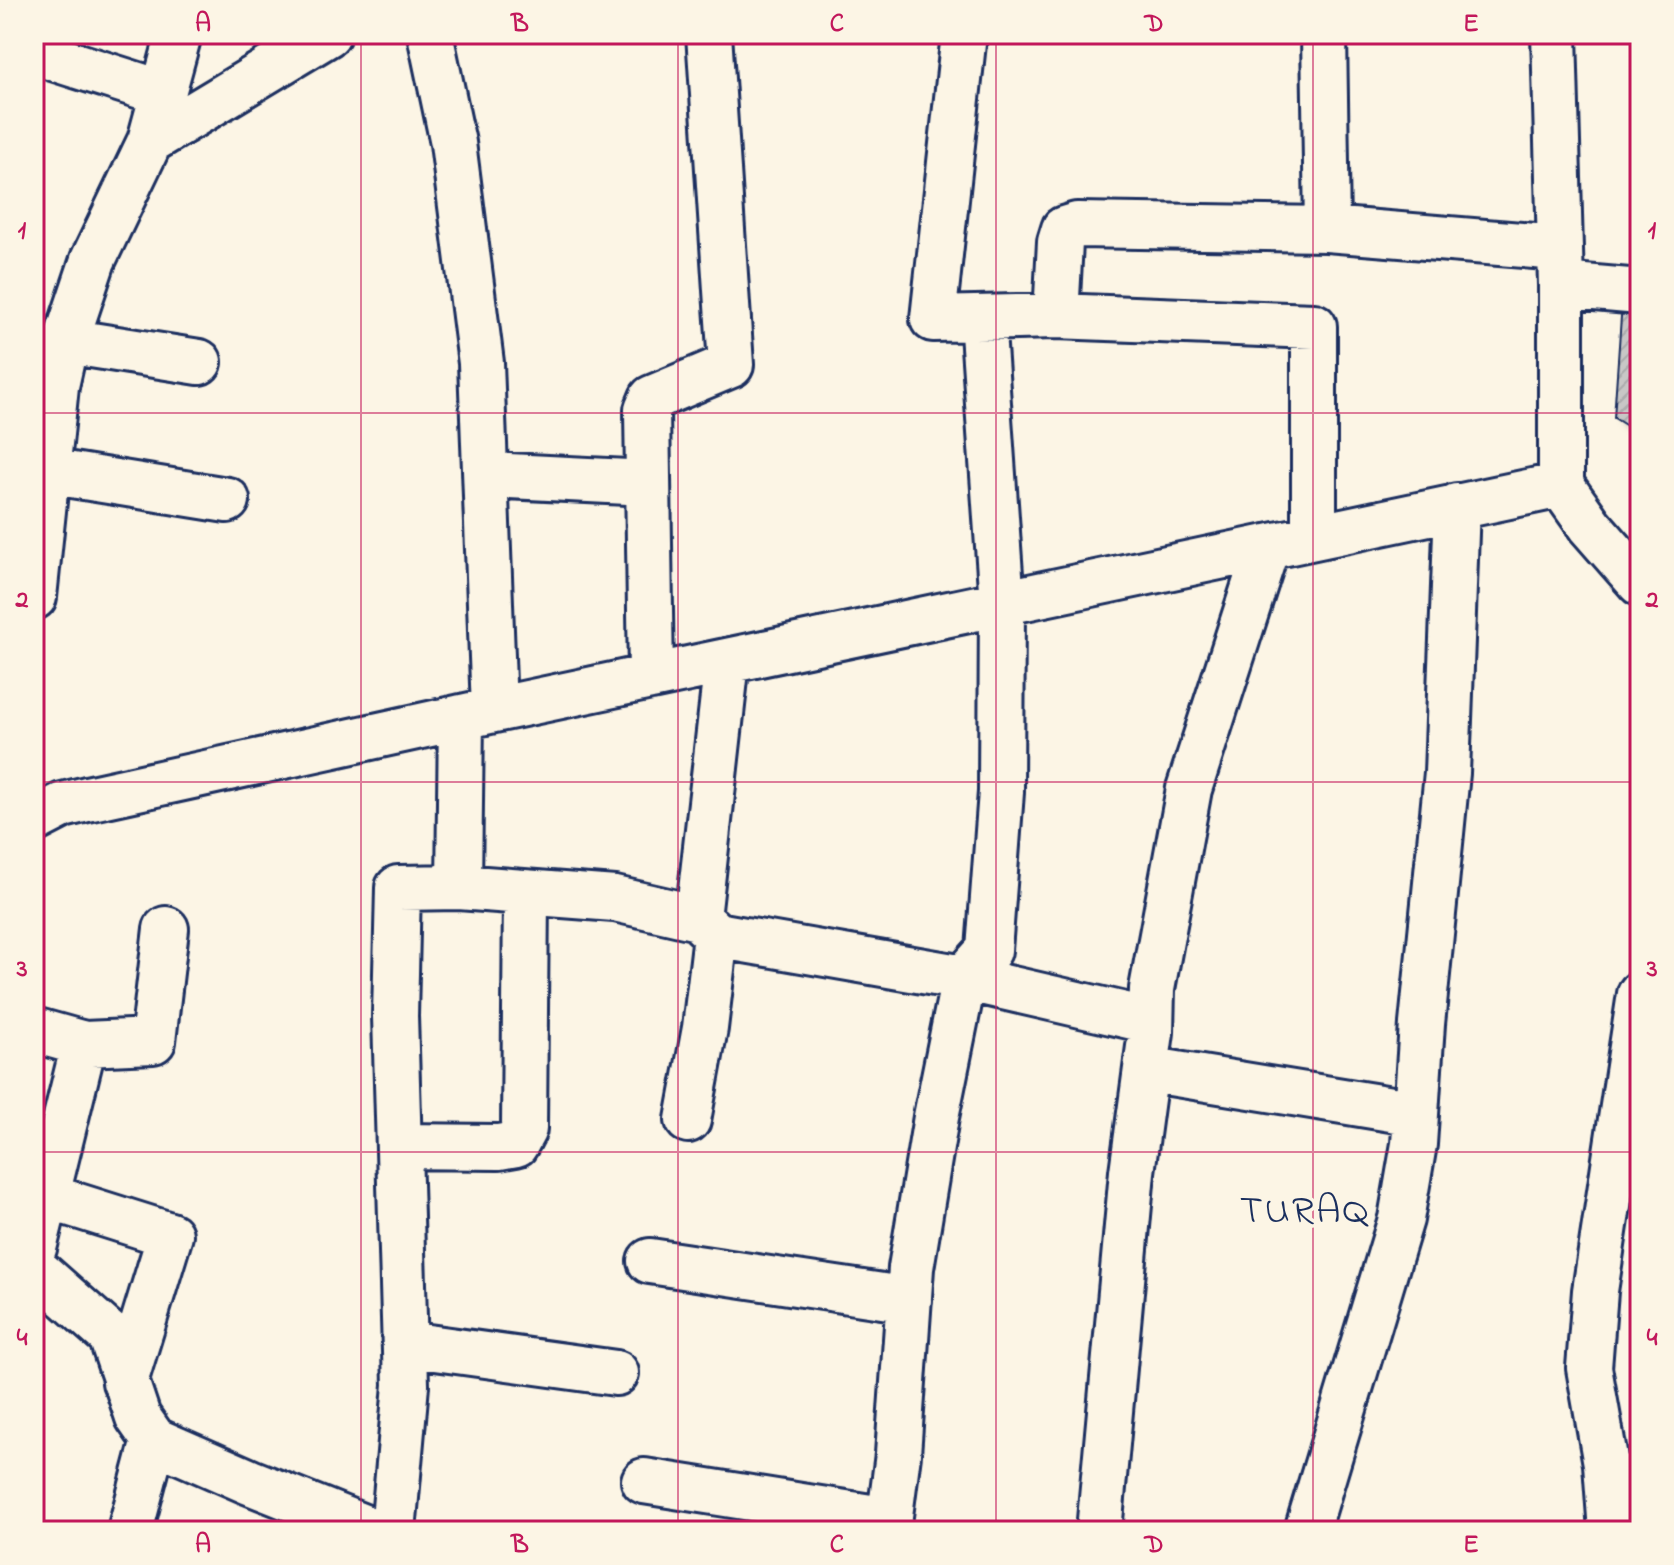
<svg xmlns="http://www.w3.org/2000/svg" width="1674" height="1565" viewBox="0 0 1674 1565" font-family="'Indie Flower',sans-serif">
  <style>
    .building { fill: url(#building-hatch); stroke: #1b2f5e; stroke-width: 2; filter: url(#shadow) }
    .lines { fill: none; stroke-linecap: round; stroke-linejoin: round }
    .minor-casing { stroke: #1b2f5e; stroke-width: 50 }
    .minor { stroke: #fcf5e5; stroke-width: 44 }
    .grid { fill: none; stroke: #c2185b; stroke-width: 2; stroke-opacity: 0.55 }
    .labels { text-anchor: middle; stroke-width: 7; stroke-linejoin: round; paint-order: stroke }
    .quarter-label { font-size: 40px; letter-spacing: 2px; fill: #1b2f5e; stroke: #fcf5e5 }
    .neatline { fill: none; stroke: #c2185b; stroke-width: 3 }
    .grid-label { font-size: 26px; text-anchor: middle; font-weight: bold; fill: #c2185b }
  </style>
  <defs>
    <pattern id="building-hatch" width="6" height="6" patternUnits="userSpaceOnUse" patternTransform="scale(2)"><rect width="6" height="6" fill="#c8c7c6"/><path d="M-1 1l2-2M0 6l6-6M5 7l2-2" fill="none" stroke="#ababac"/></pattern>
    <filter id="shadow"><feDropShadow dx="9" dy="5" stdDeviation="4" flood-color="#0004"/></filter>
  </defs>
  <rect width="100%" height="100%" fill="#fcf5e5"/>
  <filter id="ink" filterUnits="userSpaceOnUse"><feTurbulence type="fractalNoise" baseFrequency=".0125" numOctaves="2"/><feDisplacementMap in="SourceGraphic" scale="16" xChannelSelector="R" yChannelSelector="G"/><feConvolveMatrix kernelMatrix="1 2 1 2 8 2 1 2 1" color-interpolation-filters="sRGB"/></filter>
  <g filter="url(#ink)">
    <path class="building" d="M 1622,302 L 1640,303 L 1640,434 L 1614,418 Z"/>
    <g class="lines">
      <defs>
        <path id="minor" d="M 430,34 L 453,143 L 481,363 L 494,710
          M 964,34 L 933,319 L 1056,316 L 1314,326 L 1314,537
          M 1324,34 L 1327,229
          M 1554,34 L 1561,285 L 1561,485 L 1590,526 L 1640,583
          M 34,52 L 163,93
          M 150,141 L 328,34
          M 1561,285 L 1640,292
          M 1056,316 L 1060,242 L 1064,229 L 1077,225 L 1327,229 L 1559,248
          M 66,341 L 199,362
          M 47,471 L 227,500
          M 487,475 L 648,483
          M 34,597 L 56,386 L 66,341 L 93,260 L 150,141 L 179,34
          M 651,677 L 647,410 L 652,398 L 731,365 L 709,34
          M 34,820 L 63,805 L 87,799 L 494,710 L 1561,485
          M 459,887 L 461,717
          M 698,918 L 727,661
          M 34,1030 L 84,1044 L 153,1041 L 166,929
          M 1146,1069 L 1416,1113
          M 688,1120 L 705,1028 L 716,935
          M 399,1146 L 499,1147 L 516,1144 L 524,1129 L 526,894
          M 46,1196 L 170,1235 L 125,1382
          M 34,1248 L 84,1044
          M 650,1261 L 909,1300
          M 34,1268 L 111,1336 L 138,1417 L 154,1440 L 250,1482 L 373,1531
          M 406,1344 L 616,1373
          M 644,1481 L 889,1520
          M 130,1531 L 154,1440
          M 393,1531 L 406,1385 L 395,1016 L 398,888 L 459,887 L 615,899 L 698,918 L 716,935 L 964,978 L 1151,1021
          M 888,1531 L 898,1454 L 911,1268 L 936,1117 L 964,978 L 989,950 L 1001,792 L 1002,603 L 982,318
          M 1099,1531 L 1132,1172 L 1151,1032 L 1152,989 L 1189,789 L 1267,547
          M 1307,1531 L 1401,1219 L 1414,1144 L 1422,1024 L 1447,773 L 1457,506
          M 1611,1531 L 1606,1464 L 1589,1368 L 1595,1291 L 1640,994"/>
      </defs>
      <use href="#minor" class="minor-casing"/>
      <use href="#minor" class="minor"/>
    </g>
  </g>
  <path class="grid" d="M 361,34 L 361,1531M 678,34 L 678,1531M 996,34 L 996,1531M 1313,34 L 1313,1531M 34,413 L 1640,413M 34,782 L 1640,782M 34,1152 L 1640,1152"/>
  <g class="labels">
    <g class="quarter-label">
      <text x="1305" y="1222">TURAQ</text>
    </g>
  </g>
  <rect width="1674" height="1565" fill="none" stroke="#fcf5e5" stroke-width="88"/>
  <rect x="44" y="44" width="1586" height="1477" class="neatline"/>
  <g class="grid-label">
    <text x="203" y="31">A</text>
    <text x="520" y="31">B</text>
    <text x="837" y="31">C</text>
    <text x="1154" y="31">D</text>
    <text x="1471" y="31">E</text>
    <text x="22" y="238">1</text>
    <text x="1652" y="238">1</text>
    <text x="22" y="607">2</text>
    <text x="1652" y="607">2</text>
    <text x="22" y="976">3</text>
    <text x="1652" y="976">3</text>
    <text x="22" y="1345">4</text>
    <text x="1652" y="1345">4</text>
    <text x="203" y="1552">A</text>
    <text x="520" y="1552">B</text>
    <text x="837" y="1552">C</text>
    <text x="1154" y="1552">D</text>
    <text x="1471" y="1552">E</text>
  </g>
</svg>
